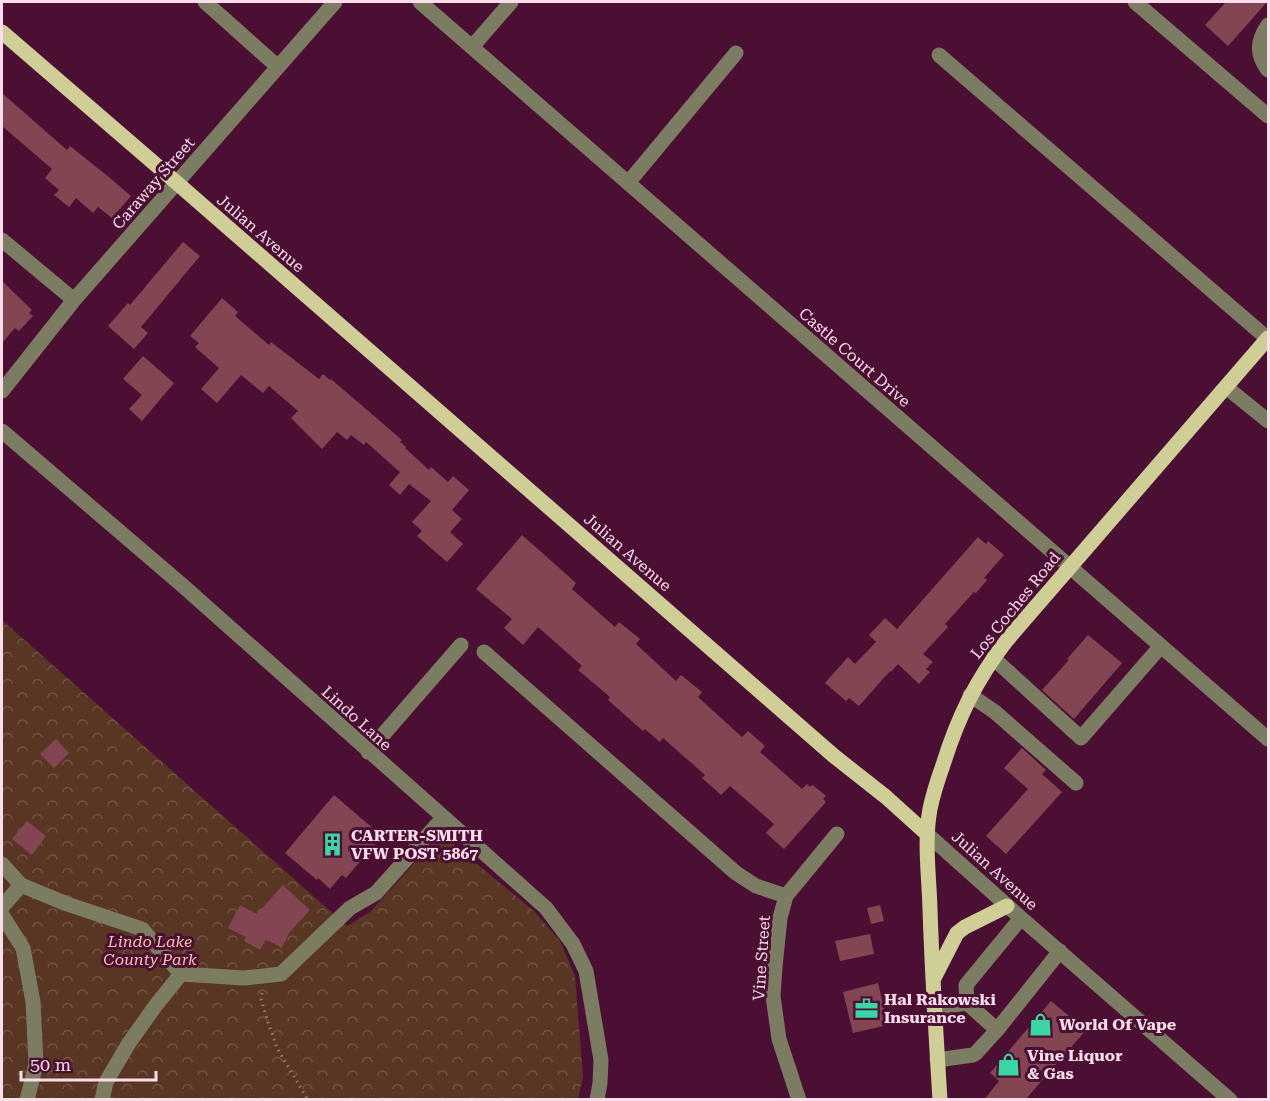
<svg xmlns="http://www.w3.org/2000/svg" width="1270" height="1101" viewBox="0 0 1270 1101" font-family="'Roboto Serif',serif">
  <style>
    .park { fill: url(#park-crowns) }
    .building { fill: #834552 }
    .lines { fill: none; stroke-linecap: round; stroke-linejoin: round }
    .path { stroke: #9e708a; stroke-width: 3; stroke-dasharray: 1.5 4.5; stroke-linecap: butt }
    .minor { stroke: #7c7c62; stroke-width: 15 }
    .major { stroke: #cfce97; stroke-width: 15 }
    .labels { text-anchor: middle; stroke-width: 6; stroke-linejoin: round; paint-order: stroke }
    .street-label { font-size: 16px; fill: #fcddec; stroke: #4b0f34 }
    .poi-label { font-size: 16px; font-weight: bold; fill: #fcddec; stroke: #4b0f34; text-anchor: start }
    .park-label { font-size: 16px; font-style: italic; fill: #f7c3a9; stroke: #4b0f34 }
  </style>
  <defs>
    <pattern id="park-crowns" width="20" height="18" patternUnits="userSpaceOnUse" patternTransform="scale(1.5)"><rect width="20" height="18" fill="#593623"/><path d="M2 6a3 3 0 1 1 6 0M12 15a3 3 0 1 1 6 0" fill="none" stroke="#725343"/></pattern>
  </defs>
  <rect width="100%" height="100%" fill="#4b0f34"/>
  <path class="park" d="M 2,620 L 347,926 L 370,912 L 441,834 L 534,911 L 560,941 L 575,976 L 583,1077 L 578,1099 L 2,1099 Z"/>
  <path class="building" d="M 1226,2 L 1267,2 L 1228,46 L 1205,25 Z
    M 2,93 L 67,150 L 70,146 L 110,178 L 131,196 L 112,218 L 98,207 L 93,213 L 76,198 L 69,207 L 54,195 L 59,190 L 45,178 L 52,169 L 2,126 Z
    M 183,242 L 200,256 L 141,327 L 148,333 L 134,349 L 108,326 L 128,303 L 130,305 Z
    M 2,281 L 32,310 L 29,313 L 33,316 L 19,331 L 15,328 L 2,343 Z
    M 222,298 L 238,312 L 235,316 L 269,345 L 271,342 L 319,379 L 323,374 L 330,380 L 331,379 L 402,440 L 400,442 L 406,447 L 405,448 L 429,470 L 431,467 L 448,482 L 453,476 L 469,490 L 452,510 L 462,519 L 450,532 L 463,544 L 447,562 L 417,536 L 422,531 L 412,522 L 431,501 L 409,484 L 400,495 L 389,485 L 400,472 L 366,442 L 364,445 L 351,435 L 347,440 L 337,432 L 322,449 L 291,418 L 298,411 L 269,386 L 263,393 L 241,375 L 217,403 L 201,389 L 219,368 L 195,347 L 199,343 L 190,336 Z
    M 143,356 L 174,383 L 142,421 L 129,409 L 142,395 L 123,379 Z
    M 522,535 L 576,583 L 572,589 L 615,627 L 619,622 L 640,639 L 636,644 L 676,681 L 681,675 L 702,692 L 698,697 L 742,737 L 748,731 L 765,746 L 760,752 L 802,789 L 807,784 L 810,787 L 813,785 L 826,796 L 823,799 L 826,802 L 784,849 L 766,833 L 774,824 L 730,786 L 721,795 L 702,778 L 705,775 L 663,738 L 660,742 L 645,729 L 643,731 L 608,700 L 610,697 L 578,670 L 582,666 L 538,627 L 523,645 L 504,628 L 512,619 L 476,589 Z
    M 978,537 L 986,544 L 988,541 L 1004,555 L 984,578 L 987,580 L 976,593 L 974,592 L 945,624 L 948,627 L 923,654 L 933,662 L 926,669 L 930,672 L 919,684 L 898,664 L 891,672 L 890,671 L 859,706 L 849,698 L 846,701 L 825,683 L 848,657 L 855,664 L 876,642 L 869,635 L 885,618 L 897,629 Z
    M 1088,635 L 1122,663 L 1074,719 L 1042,690 L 1069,660 L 1067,659 Z
    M 56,739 L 69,753 L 54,768 L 40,754 Z
    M 1022,748 L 1046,770 L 1042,774 L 1062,792 L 1006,854 L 986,836 L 1028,789 L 1004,768 Z
    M 334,795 L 382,836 L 346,878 L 342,875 L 330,889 L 318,878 L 317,880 L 285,853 Z
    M 27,821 L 46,836 L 32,855 L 12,839 Z
    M 283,885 L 310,910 L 289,933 L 282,948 L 266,939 L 260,950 L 244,941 L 246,937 L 228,928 L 240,905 L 257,914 Z
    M 880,905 L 884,921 L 871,924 L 867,908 Z
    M 870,934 L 874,954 L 840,961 L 835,941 Z
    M 878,983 L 888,1025 L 853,1033 L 843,992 Z
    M 1051,1001 L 1086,1030 L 1025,1100 L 984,1100 L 999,1081 L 990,1073 Z"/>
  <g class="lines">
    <path class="path" d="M 262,993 L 261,999 L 267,1019 L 277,1048 L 308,1100"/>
    <path class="minor" d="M 205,2 L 278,67
      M 420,2 L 1268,739
      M 1135,2 L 1268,116
      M 1268,25 C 1257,41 1256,54 1268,70
      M 472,47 L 511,2
      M 939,55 L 1268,339
      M 628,183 L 736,53
      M 2,240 L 74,300
      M 1226,387 L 1268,421
      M 2,391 L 74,300 L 335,2
      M 2,431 L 182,585 L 546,908 L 573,944 L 586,971 L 601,1060 L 600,1083 L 597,1100
      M 484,652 L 736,873 L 756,886 L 786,896
      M 993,658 L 1081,738 L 1161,646
      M 970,695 L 995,712 L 1076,783
      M 368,752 L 461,645
      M 927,834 L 1021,918 L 1230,1100
      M 2,864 L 21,885
      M 2,907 L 21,885 L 67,904 L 142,929 L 181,974 L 244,978 L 281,974 L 350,908 L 376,893 L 443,818
      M 2,915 L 23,948 L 33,1002 L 36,1064 L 27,1100
      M 967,1003 L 966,985 L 1021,918
      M 934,1008 L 967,1003 L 997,1030
      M 937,1060 L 973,1055 L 976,1053 L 997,1030 L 1060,951
      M 102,1100 L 106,1082 L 129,1043 L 156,1005 L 181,974
      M 799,1100 L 779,1039 L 773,996 L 775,967 L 780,918 L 786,896 L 837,834"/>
    <path class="major" d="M 2,32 L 177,183 L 834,756 L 886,797 L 927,834
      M 934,978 L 957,933 L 965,927 L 1007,906
      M 940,1100 C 936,1036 932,972 930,909 C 929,875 924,841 930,809 C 933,794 938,779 943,765 C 958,717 976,680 1007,640 L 1268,338"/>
  </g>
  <defs>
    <symbol id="building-bare" viewBox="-9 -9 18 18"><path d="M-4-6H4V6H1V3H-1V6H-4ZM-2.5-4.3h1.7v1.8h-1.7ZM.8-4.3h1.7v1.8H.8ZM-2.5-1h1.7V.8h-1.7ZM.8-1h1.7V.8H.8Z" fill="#3ad4a5" stroke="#4b0f34" stroke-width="2.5" paint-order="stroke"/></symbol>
    <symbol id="office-bare" viewBox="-9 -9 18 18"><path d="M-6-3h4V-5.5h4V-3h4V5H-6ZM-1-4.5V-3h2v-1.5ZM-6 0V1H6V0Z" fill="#3ad4a5" stroke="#4b0f34" stroke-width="2.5" paint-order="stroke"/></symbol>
    <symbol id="shop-bare" viewBox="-9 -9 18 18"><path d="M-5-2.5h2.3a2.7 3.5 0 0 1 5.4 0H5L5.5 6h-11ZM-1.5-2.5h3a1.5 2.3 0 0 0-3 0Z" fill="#3ad4a5" stroke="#4b0f34" stroke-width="2.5" paint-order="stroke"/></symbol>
  </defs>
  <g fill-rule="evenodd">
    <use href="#building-bare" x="316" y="828" width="33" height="33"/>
    <use href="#office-bare" x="850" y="992" width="33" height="33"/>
    <use href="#shop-bare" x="1024" y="1008" width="33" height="33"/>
    <use href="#shop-bare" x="992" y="1048" width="33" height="33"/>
  </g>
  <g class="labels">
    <g class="street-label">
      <text transform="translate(153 183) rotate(-49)" y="6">Caraway Street</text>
      <text transform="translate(261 233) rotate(41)" y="6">Julian Avenue</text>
      <text transform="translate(855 357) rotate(41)" y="6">Castle Court Drive</text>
      <text transform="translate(628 552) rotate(41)" y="6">Julian Avenue</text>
      <text transform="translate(1015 605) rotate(-51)" y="6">Los Coches Road</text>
      <text transform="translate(357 718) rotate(42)" y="6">Lindo Lane</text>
      <text transform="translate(995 870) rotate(42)" y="6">Julian Avenue</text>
      <text transform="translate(761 958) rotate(-86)" y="6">Vine Street</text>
    </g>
    <g class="poi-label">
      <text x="351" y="841">CARTER-SMITH<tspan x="351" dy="18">VFW POST 5867</tspan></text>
      <text x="884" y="1005">Hal Rakowski<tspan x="884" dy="18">Insurance</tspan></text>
      <text x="1059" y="1030">World Of Vape</text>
      <text x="1027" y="1061">Vine Liquor<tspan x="1027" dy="18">&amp; Gas</tspan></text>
    </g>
    <g class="park-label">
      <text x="150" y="947">Lindo Lake<tspan x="150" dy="18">County Park</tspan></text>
    </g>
  </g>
  <rect width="1270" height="1101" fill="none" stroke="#fcddec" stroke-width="6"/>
  <path d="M21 1071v9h135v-9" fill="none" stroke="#fcddec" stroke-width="3"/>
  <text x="30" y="1071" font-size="18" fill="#fcddec" stroke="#4b0f34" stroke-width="4.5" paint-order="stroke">50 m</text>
</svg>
